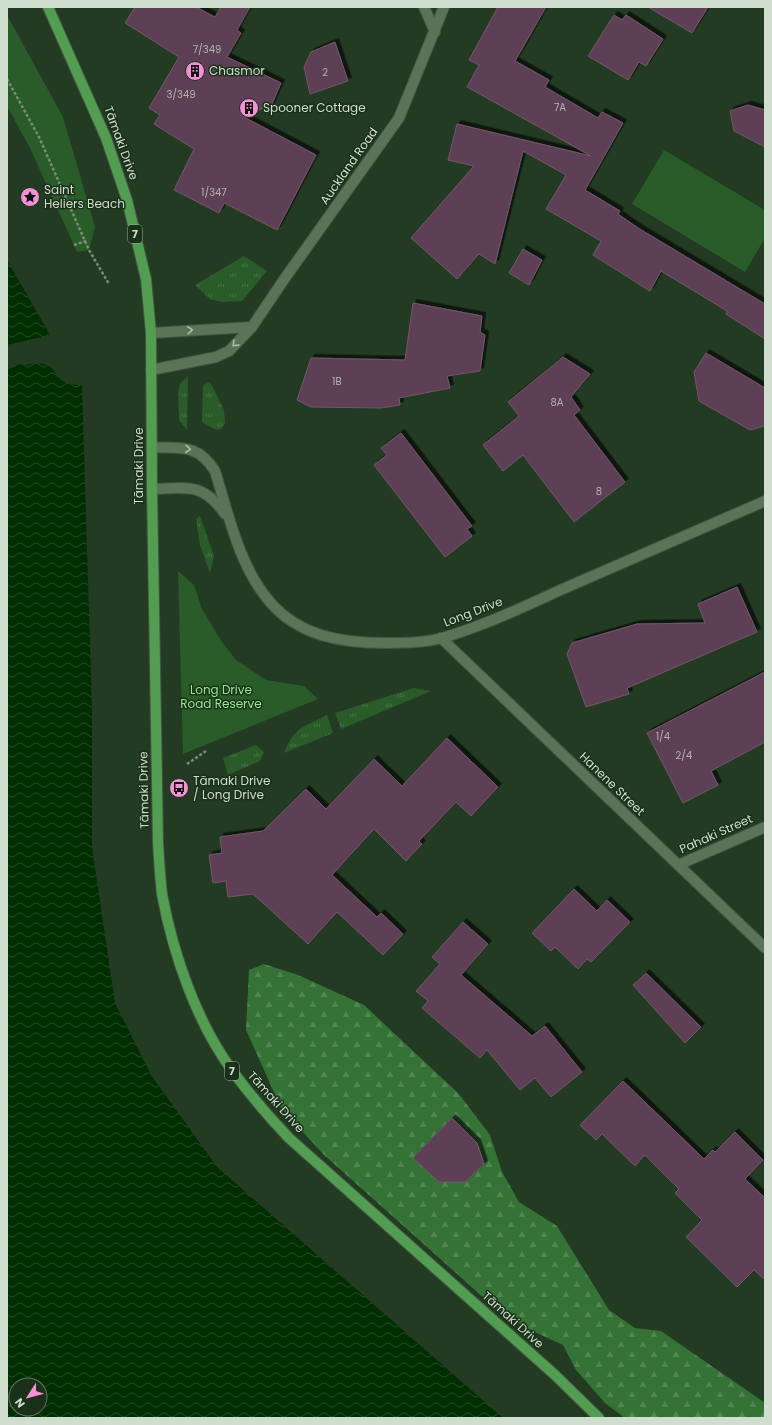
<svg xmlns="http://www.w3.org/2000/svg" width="772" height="1425" viewBox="0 0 772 1425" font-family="Poppins,sans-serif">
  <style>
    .grass { fill: url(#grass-tufts) }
    .forest { fill: url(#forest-firs) }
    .park { fill: #2a5c2a }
    .water { fill: url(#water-waves); fill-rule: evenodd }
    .building { fill: #5d4054; stroke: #74566a; filter: url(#shadow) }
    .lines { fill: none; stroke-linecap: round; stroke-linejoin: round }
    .service-casing { stroke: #425642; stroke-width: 12 }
    .minor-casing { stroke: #425642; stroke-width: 12 }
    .tertiary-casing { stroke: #425642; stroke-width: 12 }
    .primary-casing { stroke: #425642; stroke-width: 12 }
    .path { stroke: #798c79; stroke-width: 2.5; stroke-dasharray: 3 2; stroke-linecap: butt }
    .service { stroke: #5a7359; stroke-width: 10 }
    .minor { stroke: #5a7359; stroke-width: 10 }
    .tertiary { stroke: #5a7359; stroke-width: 10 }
    .primary { stroke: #529d52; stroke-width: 10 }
    .oneway { stroke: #adbeac }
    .labels { text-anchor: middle; stroke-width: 3; stroke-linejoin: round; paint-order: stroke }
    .number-label { font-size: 10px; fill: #b3b6b0 }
    .shield { fill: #1a3019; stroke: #99aa98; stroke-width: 1 }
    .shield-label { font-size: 11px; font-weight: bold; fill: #d0decf }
    .poi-label { font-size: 12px; fill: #d0decf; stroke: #1a3019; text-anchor: start }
    .street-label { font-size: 12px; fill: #d0decf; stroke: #1a3019 }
    .park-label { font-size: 12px; fill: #96ea94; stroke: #1a3019 }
  </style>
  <defs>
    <pattern id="grass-tufts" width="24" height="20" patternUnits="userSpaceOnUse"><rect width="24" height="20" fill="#2a5c2a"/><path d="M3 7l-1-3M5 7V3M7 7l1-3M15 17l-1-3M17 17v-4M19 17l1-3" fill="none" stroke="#487348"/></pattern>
    <pattern id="forest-firs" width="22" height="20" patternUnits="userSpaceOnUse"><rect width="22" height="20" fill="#357236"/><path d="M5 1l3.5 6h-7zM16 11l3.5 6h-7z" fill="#518652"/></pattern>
    <pattern id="water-waves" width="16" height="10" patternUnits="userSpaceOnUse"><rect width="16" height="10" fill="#002e01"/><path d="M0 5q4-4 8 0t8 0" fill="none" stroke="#244c25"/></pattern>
    <filter id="shadow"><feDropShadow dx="3.5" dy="-3.5" stdDeviation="0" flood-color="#0009"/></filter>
  </defs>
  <rect width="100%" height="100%" fill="#233a23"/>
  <path class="grass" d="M 244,256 L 267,271 L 242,301 L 222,302 L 210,299 L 195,285 Z
    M 188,376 L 187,430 L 179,420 L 178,393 L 180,384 Z
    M 210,382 L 224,410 L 225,423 L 221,429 L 216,430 L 202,422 L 203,385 Z
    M 200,516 L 214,556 L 210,573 L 200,545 L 196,519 Z
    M 414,688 L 431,691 L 341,729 L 335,713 Z
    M 327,715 L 333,733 L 284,753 C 293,728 305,726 327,715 Z
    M 256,745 L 264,752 L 260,761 L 228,775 L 223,758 Z"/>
  <path class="forest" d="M 264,964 L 298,975 L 364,1005 L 459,1094 L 490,1135 L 502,1172 L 519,1202 L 557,1226 L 609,1310 L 635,1328 L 661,1331 L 765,1403 L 765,1418 L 625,1418 L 605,1403 L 576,1370 L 563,1345 L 526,1328 L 494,1307 L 323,1154 L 281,1108 L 246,1030 L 249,970 Z"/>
  <path class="park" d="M 7,15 L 63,117 L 95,227 L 89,250 L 77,252 L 30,148 L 7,106 Z
    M 664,150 L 765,210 L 765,238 L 745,272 L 632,204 Z
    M 178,571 L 194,585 L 202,609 L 220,639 L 236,660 L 266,680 L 304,686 L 318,699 L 183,754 Z"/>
  <path class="water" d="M 7,260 L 50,335 L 7,345 Z
    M 37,363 C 58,366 51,372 63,381 C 69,385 76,385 82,385 L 92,711 L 92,848 L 115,1003 L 151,1075 L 217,1167 L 503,1418 L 7,1418 L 7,371 L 16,364 L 25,365 ZM 16,1385 L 40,1385 L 40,1409 L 16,1409 Z"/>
  <path class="building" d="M 135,7 L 196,7 L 215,17 L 221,7 L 250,7 L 237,30 L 241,33 L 227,57 L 281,83 L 271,106 L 240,115 L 316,155 L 277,230 L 224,203 L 219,213 L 174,190 L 194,149 L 154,124 L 160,115 L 149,108 L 179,57 L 125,23 Z
    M 498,7 L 546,7 L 515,61 L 549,80 L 545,87 L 598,118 L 602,112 L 623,123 L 585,190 L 620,211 L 618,214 L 638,228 L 765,304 L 765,339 L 726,314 L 727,311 L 661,271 L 650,291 L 593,255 L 601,241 L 546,209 L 566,175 L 523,151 L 495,264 L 479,254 L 457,279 L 411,238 L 474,166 L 448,160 L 457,124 L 591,156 L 467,87 L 479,65 L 469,60 Z
    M 648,7 L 708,7 L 692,33 Z
    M 614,15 L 622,20 L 626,15 L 663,39 L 646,66 L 639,62 L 628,80 L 588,56 Z
    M 335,42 L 348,81 L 310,94 L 304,67 L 311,52 Z
    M 748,105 L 765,110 L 765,147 L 734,131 L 730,111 Z
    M 523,249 L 542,260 L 529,285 L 509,273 Z
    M 413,303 L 482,316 L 480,332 L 485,335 L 480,371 L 447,376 L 450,388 L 399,398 L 400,405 L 381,408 L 311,407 L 297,400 L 311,358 L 405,360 Z
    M 706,353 L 765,388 L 765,426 L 750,430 L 699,401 L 694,372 Z
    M 563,357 L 590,374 L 571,397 L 580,410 L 574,415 L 625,482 L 574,522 L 523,455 L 503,471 L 483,445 L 519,416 L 508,402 Z
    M 401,433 L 472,526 L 467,529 L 472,536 L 445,557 L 374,465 L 387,455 L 381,448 Z
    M 737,587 L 757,632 L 627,688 L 629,694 L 586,707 L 567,654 L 572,643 L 637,624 L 705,623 L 698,604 Z
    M 765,672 L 765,742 L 711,771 L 718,785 L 683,803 L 647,733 Z
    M 447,738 L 498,787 L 471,816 L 456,802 L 419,841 L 422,844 L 406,861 L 374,829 L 332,875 L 377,917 L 381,913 L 403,934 L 383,955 L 337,912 L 308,944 L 253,894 L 228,897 L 226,881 L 213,883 L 209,855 L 222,853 L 220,837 L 263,831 L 306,789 L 326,809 L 374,759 L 402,786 Z
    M 574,889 L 597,911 L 607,900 L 630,922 L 591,962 L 587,959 L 578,969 L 555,947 L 551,951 L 532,933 Z
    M 463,922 L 488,944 L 461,975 L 532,1036 L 545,1026 L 582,1072 L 551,1097 L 535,1078 L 520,1090 L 487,1050 L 480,1058 L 422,1008 L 428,1001 L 416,991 L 440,964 L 432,957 Z
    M 646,973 L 701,1027 L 685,1043 L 633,985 Z
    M 623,1081 L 704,1159 L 713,1150 L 715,1152 L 735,1132 L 763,1160 L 745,1179 L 765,1198 L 765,1280 L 754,1270 L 737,1287 L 686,1237 L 702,1220 L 675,1193 L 679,1189 L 645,1155 L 635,1166 L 602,1134 L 596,1140 L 580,1125 Z
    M 452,1118 L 477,1143 L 484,1164 L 465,1182 L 439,1182 L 413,1158 Z"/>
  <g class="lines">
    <defs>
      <path id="service" d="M 424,7 L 435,32"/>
      <path id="minor" d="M 151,333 L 252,327
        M 151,370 L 216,357 L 229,351 L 252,327 L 285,278 L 399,118 L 444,7
        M 441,638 L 765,948
        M 678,865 L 765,827"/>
      <path id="tertiary" d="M 152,447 C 182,449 197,443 215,471 C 229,516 239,566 270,602 C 299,636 342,643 384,643 C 403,643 423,643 442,638 C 484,626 525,606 565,588 C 632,559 698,530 765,501
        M 152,489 C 186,488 203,482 225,514"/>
      <path id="primary" d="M 48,7 L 106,138 L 127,200 L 146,279 L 151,333 L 152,489 L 158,842 C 159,859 160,877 162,894 C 173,954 197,1024 234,1073 C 251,1096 269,1117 289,1138 L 555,1375 L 599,1418"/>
    </defs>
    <use href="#service" class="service-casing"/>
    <use href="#minor" class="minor-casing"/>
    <use href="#tertiary" class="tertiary-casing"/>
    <use href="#primary" class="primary-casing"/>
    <path class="path" d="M 7,79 L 39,137 L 89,250 L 109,284
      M 74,245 L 86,241
      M 187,764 L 206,751"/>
    <use href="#service" class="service"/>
    <use href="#minor" class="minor"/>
    <use href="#tertiary" class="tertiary"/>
    <use href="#primary" class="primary"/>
  </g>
  <defs><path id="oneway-chevron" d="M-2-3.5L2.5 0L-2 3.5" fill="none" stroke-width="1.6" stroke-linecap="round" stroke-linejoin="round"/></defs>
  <g class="oneway">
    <use href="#oneway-chevron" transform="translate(190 330) rotate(-4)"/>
    <use href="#oneway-chevron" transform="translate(235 344) rotate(134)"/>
    <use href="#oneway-chevron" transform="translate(188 449) rotate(5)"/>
  </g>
  <defs>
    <symbol id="building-disc" viewBox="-11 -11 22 22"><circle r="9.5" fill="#f391d6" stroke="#1a3019"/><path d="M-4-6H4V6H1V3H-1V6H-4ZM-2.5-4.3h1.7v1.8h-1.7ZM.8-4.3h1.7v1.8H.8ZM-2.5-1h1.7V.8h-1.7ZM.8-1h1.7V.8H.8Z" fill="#111"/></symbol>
    <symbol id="sight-disc" viewBox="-11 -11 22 22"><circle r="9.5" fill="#f391d6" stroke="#1a3019"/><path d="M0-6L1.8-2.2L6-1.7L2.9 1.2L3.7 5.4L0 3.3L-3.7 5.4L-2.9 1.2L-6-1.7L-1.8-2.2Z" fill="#111"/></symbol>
    <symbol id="bus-disc" viewBox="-11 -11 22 22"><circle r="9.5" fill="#f391d6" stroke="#1a3019"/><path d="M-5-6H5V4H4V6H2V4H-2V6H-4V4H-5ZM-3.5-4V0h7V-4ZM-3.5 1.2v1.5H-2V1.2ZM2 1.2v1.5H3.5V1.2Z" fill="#111"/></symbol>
  </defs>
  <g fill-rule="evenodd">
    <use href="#building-disc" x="184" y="60" width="22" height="22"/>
    <use href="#building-disc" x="238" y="97" width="22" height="22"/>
    <use href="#sight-disc" x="19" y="186" width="22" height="22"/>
    <use href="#bus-disc" x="168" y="777" width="22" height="22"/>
  </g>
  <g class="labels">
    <g class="number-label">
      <text x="207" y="53">7/349</text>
      <text x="325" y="76">2</text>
      <text x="181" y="98">3/349</text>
      <text x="560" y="111">7A</text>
      <text x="214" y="196">1/347</text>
      <text x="337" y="385">1B</text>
      <text x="557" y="406">8A</text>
      <text x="599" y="495">8</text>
      <text x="663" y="740">1/4</text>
      <text x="684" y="759">2/4</text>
    </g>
    <g class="shield">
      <rect x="128" y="225" width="14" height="18" rx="3"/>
      <rect x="225" y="1062" width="14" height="18" rx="3"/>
    </g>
    <g class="shield-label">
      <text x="135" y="238">7</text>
      <text x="232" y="1075">7</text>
    </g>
    <g class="poi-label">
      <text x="209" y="75">Chasmor</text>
      <text x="263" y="112">Spooner Cottage</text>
      <text x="44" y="194">Saint<tspan x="44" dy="14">Heliers Beach</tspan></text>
      <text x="193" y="785">Tāmaki Drive<tspan x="193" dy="14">/ Long Drive</tspan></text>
    </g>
    <g class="street-label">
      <text transform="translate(121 143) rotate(70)" y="4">Tāmaki Drive</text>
      <text transform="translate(349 166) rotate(-55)" y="4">Auckland Road</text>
      <text transform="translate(139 466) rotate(-90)" y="4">Tāmaki Drive</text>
      <text transform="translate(473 612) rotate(-21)" y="4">Long Drive</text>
      <text transform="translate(612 784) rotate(44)" y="4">Hanene Street</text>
      <text transform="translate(144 790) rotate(-91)" y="4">Tāmaki Drive</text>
      <text transform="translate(716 834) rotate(-24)" y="4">Pahaki Street</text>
      <text transform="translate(276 1102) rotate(48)" y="4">Tāmaki Drive</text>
      <text transform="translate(513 1320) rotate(42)" y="4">Tāmaki Drive</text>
    </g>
    <g class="park-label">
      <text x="221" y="694">Long Drive<tspan x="221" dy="14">Road Reserve</tspan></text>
    </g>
  </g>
  <rect width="772" height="1425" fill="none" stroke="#d0decf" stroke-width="16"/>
  <g transform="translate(28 1397) rotate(234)"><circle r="19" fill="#1a3019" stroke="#637662"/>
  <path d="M0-3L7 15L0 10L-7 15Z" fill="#f391d6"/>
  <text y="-6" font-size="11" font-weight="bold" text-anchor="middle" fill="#d0decf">N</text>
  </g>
</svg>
